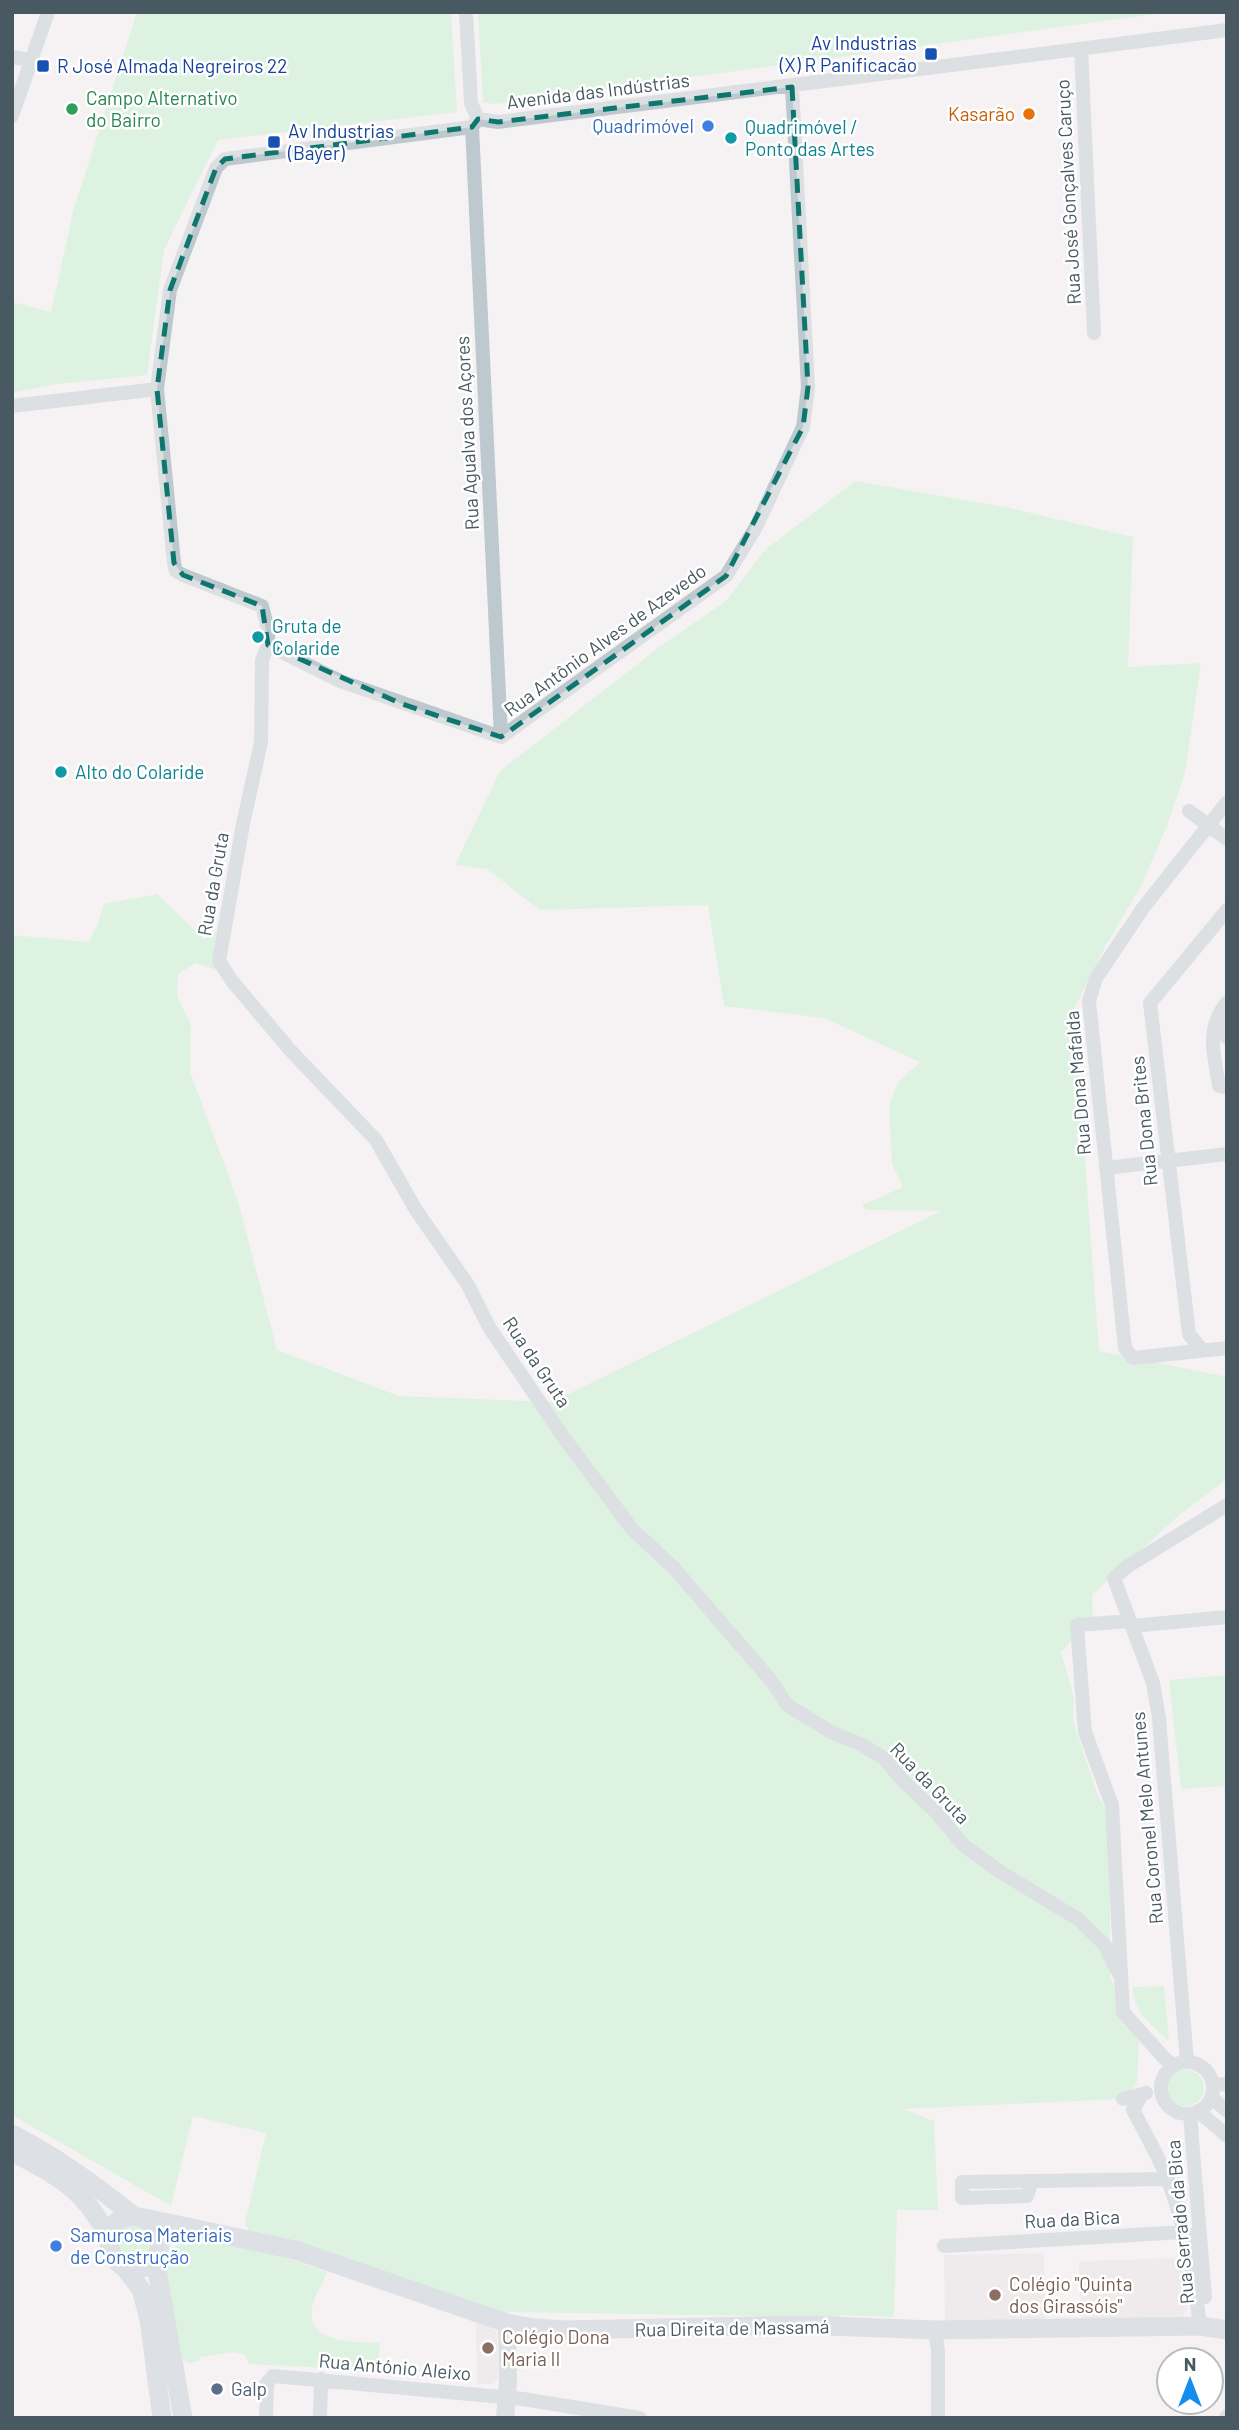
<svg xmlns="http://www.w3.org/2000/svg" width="1239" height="2430" viewBox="0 0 1239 2430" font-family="Barlow,sans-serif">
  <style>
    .education { fill: #e6e3e5 }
    .green { fill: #c1f2ce }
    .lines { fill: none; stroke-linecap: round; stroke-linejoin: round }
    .minor { stroke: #bdc9cf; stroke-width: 14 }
    .tertiary { stroke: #bdc9cf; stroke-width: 18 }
    .secondary { stroke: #becbd4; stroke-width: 19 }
    .marked { fill: none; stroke: #0f766e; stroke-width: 5; stroke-dasharray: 14 9; stroke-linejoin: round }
    .transit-dot { fill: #1a4fb4; stroke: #fff; stroke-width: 2.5 }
    .leisure-dot { fill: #2e9e5b; stroke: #fff; stroke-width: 2.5 }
    .food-dot { fill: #e8710a; stroke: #fff; stroke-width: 2.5 }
    .shop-dot { fill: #3f7fe0; stroke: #fff; stroke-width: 2.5 }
    .culture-dot { fill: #0f9aa8; stroke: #fff; stroke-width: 2.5 }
    .education-dot { fill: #8d6e63; stroke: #fff; stroke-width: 2.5 }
    .service-dot { fill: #5c6f8a; stroke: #fff; stroke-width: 2.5 }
    .labels { text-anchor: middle; stroke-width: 5; stroke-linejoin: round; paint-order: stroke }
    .transit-label { font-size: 19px; fill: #164399; stroke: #fff; text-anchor: start }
    .street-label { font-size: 19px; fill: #495961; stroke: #fff }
    .leisure-label { font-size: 19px; fill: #27864d; stroke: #fff; text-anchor: start }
    .food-label { font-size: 19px; fill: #c56008; stroke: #fff; text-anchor: end }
    .shop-label { font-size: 19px; fill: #366cbe; stroke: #fff; text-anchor: end }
    .culture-label { font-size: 19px; fill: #0d838f; stroke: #fff; text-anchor: start }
    .education-label { font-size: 19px; fill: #785e54; stroke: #fff; text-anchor: start }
    .service-label { font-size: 19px; fill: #4e5e75; stroke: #fff; text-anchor: start }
  </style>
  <rect width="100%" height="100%" fill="#f5f2f3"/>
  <path class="education" d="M 1044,2253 L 1045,2319 L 945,2321 L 944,2255 Z
    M 1180,2258 L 1187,2300 L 1187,2311 L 1181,2316 L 1081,2319 L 1079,2261 Z
    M 476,2321 L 492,2327 L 497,2333 L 498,2379 L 492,2384 L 477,2384 Z"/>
  <path class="green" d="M 137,12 L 451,12 L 457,112 L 218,140 L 164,250 L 147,375 L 57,384 L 12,393 L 12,302 L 51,312 L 74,208 Z
    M 478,12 L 1170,12 L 493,104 L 483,102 Z
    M 855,481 L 1005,507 L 1133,537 L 1128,667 L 1201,663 L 1185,773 L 1167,826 L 1141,886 L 1106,945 L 1074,1009 L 1099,1351 L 1227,1377 L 1227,1479 L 1177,1517 L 1092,1595 L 1093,1619 L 1061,1652 L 1074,1698 L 1073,1721 L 1098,1796 L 1110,1815 L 1110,1976 L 1123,2012 L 1139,2034 L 1137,2084 L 1123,2099 L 903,2109 L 934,2121 L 938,2210 L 897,2210 L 894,2317 L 839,2315 L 839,2317 L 504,2312 L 249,2232 L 245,2223 L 266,2133 L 193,2116 L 171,2206 L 12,2115 L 12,935 L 88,942 L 97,926 L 104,904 L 157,894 L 204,939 L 226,926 L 221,971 L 195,963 L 178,974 L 177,996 L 191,1025 L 190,1072 L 238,1201 L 277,1350 L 399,1396 L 552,1402 L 941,1211 L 871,1210 L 866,1210 L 862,1205 L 903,1187 L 892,1164 L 889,1106 L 898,1082 L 920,1062 L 824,1018 L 724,1006 L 708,905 L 540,910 L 487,869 L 455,865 L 500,771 L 662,645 L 726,601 L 765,550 Z
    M 1227,1675 L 1227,1809 L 1224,1786 L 1181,1789 L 1169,1680 Z
    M 1164,1986 L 1169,2037 L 1167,2040 C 1151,2024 1132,2011 1133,1987 Z
    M1168 2088a18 18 0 1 1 36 0a18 18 0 1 1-36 0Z
    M 135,2222 L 151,2232 L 150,2251 C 141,2259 135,2262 123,2257 L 115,2234 Z
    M 196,2237 L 264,2250 L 327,2272 C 323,2283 314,2296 312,2308 C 307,2345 355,2341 380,2343 L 377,2373 L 311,2367 L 249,2364 L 245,2355 L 234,2352 L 201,2357 L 198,2361 L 189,2363 L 182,2360 L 164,2257 L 178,2244 Z"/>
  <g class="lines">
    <path class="minor" d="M 466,12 L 471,103 L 478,119
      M 1081,49 L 1094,333
      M 12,57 L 31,60
      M 12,116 L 48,12
      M 478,119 L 472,127 L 225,159 L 216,168 L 170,290 L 157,389 L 174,563 L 176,571 L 183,575 L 262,606 L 268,629 L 268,645 L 262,660 L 261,742 L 243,824 L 219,961 L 232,981 L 290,1050 L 376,1140 L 416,1210 L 468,1285 L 489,1327 L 564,1438 L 632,1529 L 674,1568 L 773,1683 L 787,1705 L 831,1732 L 860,1744 L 884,1758 L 901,1779 L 936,1812 L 963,1845 L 999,1871 L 1078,1919 L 1104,1944 L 1119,1974
      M 478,119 L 498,122 C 741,93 984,61 1227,30
      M 472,127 L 501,737
      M 12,406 L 157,389
      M 268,645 L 340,681 L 501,737 L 726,576 L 756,527 L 803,427 L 808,387 L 792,87
      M 1227,802 L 1143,908 L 1096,978 L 1089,1001 L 1125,1348 L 1133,1358 L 1227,1348
      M 1189,811 L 1227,839
      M 1227,1002 C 1205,1031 1214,1053 1219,1086 L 1227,1087
      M 1227,1025 L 1227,1038
      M 1106,1168 L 1227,1154
      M 1202,1350 L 1189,1334 L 1150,1003 L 1227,910
      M 1130,1621 L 1077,1625 L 1085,1732 L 1112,1805 L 1123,2012 L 1165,2059 L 1174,2065
      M 1132,1626 L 1227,1617
      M 1187,2062 L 1159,1718 L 1153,1683 L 1114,1578 L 1128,1566 L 1227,1505
      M1161 2088a26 26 0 1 1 52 0a26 26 0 1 1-52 0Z
      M 1213,2085 L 1227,2084
      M 1142,2094 L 1133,2110 C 1144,2131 1156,2152 1165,2173 C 1185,2222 1194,2274 1200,2326
      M 1211,2097 L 1227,2111
      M 1123,2099 L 1146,2093
      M 1198,2111 L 1227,2136
      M 1190,2114 L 1205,2297
      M 1032,2181 L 1027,2196 L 962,2198 L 962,2182 L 1167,2179
      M 944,2246 L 1184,2232 L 1200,2241
      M 935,2330 L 938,2351 L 938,2418
      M 266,2418 L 267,2383 L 273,2376 L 523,2399 L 640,2418
      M 320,2418 L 321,2379
      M 1226,2418 L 1227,2416"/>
    <path class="tertiary" d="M 505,2418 L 508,2381 L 507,2323"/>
    <path class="secondary" d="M 12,2134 C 57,2157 95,2185 134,2216
      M 12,2152 C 56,2175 86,2190 108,2237
      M 145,2219 C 159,2228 166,2246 153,2260 C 117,2299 81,2211 140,2217 L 295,2250 L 507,2323 L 534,2328 L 565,2330 L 801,2325 L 935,2330 L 1200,2326 L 1227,2330
      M 155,2259 L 183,2418
      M 123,2266 L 141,2289 L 149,2319 L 162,2418"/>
  </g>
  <path d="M0 0H1239V2430H0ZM 792,87 L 808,387 L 803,427 L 726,576 L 501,737 L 402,704 L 268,645 L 262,606 L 183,575 L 174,563 L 157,389 L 170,290 L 216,168 L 225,159 L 472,127 L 478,119 L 498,122 Z" fill="#f5f2f3" fill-opacity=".55" fill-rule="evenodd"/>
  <path class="marked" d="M 792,87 L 808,387 L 803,427 L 726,576 L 501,737 L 402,704 L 268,645 L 262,606 L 183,575 L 174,563 L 157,389 L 170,290 L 216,168 L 225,159 L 472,127 L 478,119 L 498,122 Z"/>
  <g class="transit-dot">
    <rect x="924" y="47" width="14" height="14" rx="3.5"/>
    <rect x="36" y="59" width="14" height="14" rx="3.5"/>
    <rect x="267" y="135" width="14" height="14" rx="3.5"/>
  </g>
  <circle class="leisure-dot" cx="72" cy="109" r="7"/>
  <circle class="food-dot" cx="1029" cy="114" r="7"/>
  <g class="shop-dot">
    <circle cx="708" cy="126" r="7"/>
    <circle cx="56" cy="2246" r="7"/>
  </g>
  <g class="culture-dot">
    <circle cx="731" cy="138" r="7"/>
    <circle cx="258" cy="637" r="7"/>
    <circle cx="61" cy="772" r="7"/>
  </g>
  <g class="education-dot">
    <circle cx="995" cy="2295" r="7"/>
    <circle cx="488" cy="2348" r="7"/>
  </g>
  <circle class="service-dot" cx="217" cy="2389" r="7"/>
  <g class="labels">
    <g class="transit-label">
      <text x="917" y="50" text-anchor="end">Av Industrias<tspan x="917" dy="22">(X) R Panificacão</tspan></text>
      <text x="57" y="73">R José Almada Negreiros 22</text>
      <text x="288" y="138">Av Industrias<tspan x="288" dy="22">(Bayer)</tspan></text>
    </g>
    <g class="street-label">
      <text transform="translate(598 91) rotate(-7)" y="7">Avenida das Indústrias</text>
      <text transform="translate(1068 192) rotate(-93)" y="7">Rua José Gonçalves Caruço</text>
      <text transform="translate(467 433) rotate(-93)" y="7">Rua Agualva dos Açores</text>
      <text transform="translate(605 640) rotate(-36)" y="7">Rua Antônio Alves de Azevedo</text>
      <text transform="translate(213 884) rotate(-80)" y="7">Rua da Gruta</text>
      <text transform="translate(1078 1083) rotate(-95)" y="7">Rua Dona Mafalda</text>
      <text transform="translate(1144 1121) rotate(-96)" y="7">Rua Dona Brites</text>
      <text transform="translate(537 1362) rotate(56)" y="7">Rua da Gruta</text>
      <text transform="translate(930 1783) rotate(46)" y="7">Rua da Gruta</text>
      <text transform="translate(1147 1818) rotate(-95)" y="7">Rua Coronel Melo Antunes</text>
      <text transform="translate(1072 2219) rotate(-3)" y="7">Rua da Bica</text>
      <text transform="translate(1180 2222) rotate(-95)" y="7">Rua Serrado da Bica</text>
      <text transform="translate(732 2328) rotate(-1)" y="7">Rua Direita de Massamá</text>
      <text transform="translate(395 2367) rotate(5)" y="7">Rua António Aleixo</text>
    </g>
    <g class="leisure-label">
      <text x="86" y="105">Campo Alternativo<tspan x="86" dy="22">do Bairro</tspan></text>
    </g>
    <g class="food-label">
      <text x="1015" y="121">Kasarão</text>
    </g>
    <g class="shop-label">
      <text x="694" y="133">Quadrimóvel</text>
      <text x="70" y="2242" text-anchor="start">Samurosa Materiais<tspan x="70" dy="22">de Construção</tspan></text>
    </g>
    <g class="culture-label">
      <text x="745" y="134">Quadrimóvel /<tspan x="745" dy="22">Ponto das Artes</tspan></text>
      <text x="272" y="633">Gruta de<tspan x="272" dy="22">Colaride</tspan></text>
      <text x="75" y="779">Alto do Colaride</text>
    </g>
    <g class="education-label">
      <text x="1009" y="2291">Colégio "Quinta<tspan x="1009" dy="22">dos Girassóis"</tspan></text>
      <text x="502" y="2344">Colégio Dona<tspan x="502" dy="22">Maria II</tspan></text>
    </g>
    <g class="service-label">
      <text x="231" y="2396">Galp</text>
    </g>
  </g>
  <rect width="1239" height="2430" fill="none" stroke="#495961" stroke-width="28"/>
  <g transform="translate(1190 2381)"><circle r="33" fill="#ffffff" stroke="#b6bdc0" stroke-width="2"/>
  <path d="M0-5L12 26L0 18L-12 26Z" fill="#138eee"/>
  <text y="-10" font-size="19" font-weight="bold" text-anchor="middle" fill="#495961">N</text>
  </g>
</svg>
